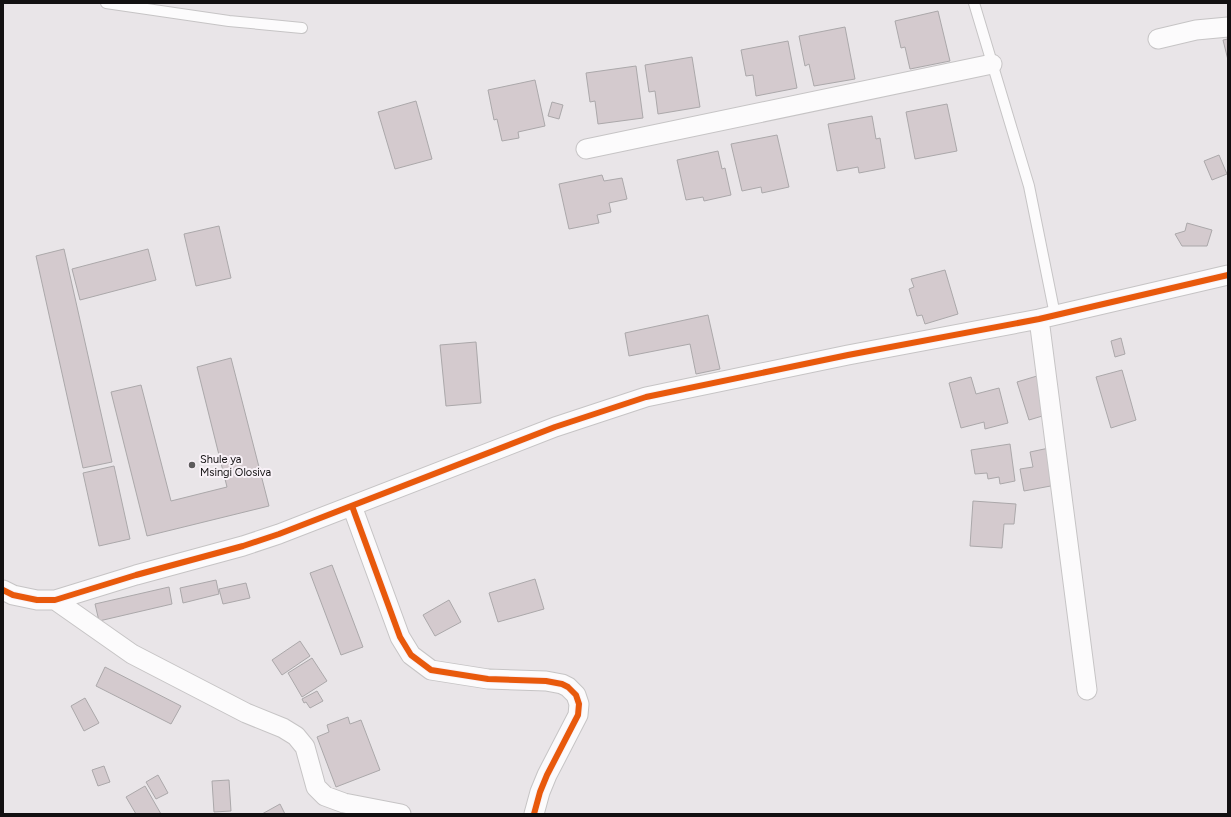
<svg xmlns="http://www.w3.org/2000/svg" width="1231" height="817" viewBox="0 0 1231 817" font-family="Figtree,sans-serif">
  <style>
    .building { fill: #d4cace; stroke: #aba8aa }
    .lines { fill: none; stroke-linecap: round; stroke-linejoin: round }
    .service-casing { stroke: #c6c4c5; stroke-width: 12 }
    .minor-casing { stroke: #c6c4c5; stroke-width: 21 }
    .service { stroke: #fcfbfc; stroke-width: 10 }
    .minor { stroke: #fcfbfc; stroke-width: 19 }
    .cycleway-casing { stroke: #f8f1f7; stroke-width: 8 }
    .cycleway { stroke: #e8590c; stroke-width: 6 }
    .poi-dot { fill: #5d5b5c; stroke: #f8f1f7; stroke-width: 1.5 }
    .labels { text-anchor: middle; stroke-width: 4; stroke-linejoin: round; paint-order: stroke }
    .poi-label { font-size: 11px; fill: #121011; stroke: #f8f1f7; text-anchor: start }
  </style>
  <rect width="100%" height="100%" fill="#e9e5e8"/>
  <path class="building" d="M 938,11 L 950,61 L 910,69 L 905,47 L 901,48 L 895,21 Z
    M 845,27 L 855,79 L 814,86 L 809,64 L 805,66 L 799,36 Z
    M 1228,39 L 1228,60 L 1223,40 Z
    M 788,41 L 797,88 L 756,96 L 753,75 L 746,76 L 741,50 Z
    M 692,57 L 700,107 L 658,114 L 655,91 L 649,92 L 645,65 Z
    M 636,66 L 643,118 L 598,124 L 595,101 L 590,102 L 586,73 Z
    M 535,80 L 545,126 L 518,132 L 519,138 L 502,141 L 497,119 L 494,120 L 488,90 Z
    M 416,101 L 432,159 L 395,169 L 378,112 Z
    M 552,102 L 563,105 L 559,119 L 548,116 Z
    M 947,104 L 957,151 L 915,159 L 906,112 Z
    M 872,116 L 876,139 L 880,138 L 885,168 L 859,173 L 858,167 L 837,171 L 828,124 Z
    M 777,135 L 789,187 L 762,193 L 761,187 L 742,191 L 731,144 Z
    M 718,151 L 722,169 L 725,168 L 731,195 L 704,201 L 703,197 L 686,200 L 677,160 Z
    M 1219,155 L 1227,174 L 1212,180 L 1204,161 Z
    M 602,175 L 604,181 L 622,178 L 627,199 L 609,203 L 611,212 L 597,215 L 599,223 L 569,229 L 559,184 Z
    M 1187,223 L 1212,230 L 1207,246 L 1182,246 L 1175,234 L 1185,231 Z
    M 219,226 L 231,278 L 196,286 L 184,234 Z
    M 64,249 L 112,462 L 83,468 L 36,256 Z
    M 148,249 L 156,280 L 80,300 L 72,269 Z
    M 945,270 L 958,314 L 925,324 L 922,315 L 917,316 L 909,289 L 914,287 L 911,279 Z
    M 708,315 L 720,369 L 696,374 L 690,344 L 629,356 L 625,333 Z
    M 1121,338 L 1125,354 L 1115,357 L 1111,341 Z
    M 476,342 L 481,403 L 446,406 L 440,345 Z
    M 231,358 L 269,506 L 147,536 L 111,392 L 141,385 L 171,501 L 227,487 L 197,367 Z
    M 1122,370 L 1136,420 L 1111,428 L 1096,377 Z
    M 1037,376 L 1049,414 L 1029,420 L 1017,382 Z
    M 971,377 L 976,394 L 999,388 L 1008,423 L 985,429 L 984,422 L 961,428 L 949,383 Z
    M 1010,444 L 1015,481 L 1000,484 L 999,477 L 988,479 L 987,473 L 975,474 L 971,450 Z
    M 1049,448 L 1056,485 L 1024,491 L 1020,469 L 1033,467 L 1030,452 Z
    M 114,466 L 130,539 L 99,546 L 83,473 Z
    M 973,501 L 1016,504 L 1014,524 L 1004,524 L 1002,548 L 970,546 Z
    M 332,565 L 363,647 L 341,655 L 310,573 Z
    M 535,579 L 544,609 L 498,622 L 489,593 Z
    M 216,580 L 219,594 L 183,603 L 180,588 Z
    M 246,583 L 250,598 L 223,604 L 219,589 Z
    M 169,587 L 172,604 L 99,621 L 95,604 Z
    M 449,600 L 461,622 L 435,636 L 423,615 Z
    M 300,641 L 310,656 L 282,675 L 272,660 Z
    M 312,658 L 327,681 L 302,697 L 288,673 Z
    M 105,667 L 181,706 L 171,724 L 96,686 Z
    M 317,691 L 323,701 L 310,708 L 306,702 L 304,703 L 302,699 Z
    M 85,698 L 99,723 L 84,731 L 71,706 Z
    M 348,717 L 350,724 L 361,720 L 380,770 L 336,787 L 317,737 L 329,732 L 327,725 Z
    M 104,766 L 110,782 L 98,786 L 92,770 Z
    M 158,775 L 168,793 L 156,799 L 146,782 Z
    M 229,780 L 231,811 L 214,812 L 212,781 Z
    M 145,786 L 161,814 L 136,814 L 126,797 Z
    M 280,804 L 285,814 L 262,814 Z"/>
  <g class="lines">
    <defs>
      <path id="service" d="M 106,3 L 229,21 L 302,28
        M 974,3 L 1029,186 L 1055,315"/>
      <path id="minor" d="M 1158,39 L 1196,30 L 1228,27
        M 586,149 L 992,64
        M 1039,319 L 1087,690
        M 352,506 L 400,637 L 411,655 L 431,670 L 488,679 L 546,681 L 562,684 L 568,687 L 576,695 L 579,704 L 578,715 L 547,775 L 540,792 L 534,814
        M 3,590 L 13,595 L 37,600 L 55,600 L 136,575 L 243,546 L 279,534 L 555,427 L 646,397 L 848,355 L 1039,319 L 1228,275
        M 55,600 L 132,654 L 246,713 L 283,728 L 296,736 L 305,747 L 316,787 L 325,796 L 344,803 L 401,814"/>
    </defs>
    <use href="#service" class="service-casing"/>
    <use href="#minor" class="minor-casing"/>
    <use href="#service" class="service"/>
    <use href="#minor" class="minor"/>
    <defs>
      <path id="cycleway" d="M 352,506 L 400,637 L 411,655 L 431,670 L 488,679 L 546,681 L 562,684 L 568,687 L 576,695 L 579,704 L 578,715 L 547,775 L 540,792 L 534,814
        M 3,590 L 13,595 L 37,600 L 55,600 L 136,575 L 243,546 L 279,534 L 555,427 L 646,397 L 848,355 L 1039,319 L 1228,275"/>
    </defs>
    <use href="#cycleway" class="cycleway-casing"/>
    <use href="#cycleway" class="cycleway"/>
  </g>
  <circle class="poi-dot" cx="192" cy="465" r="4"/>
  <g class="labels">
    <g class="poi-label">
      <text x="200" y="463">Shule ya<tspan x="200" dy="13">Msingi Olosiva</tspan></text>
    </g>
  </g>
  <rect width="1231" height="817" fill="none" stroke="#121011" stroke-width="8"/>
</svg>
